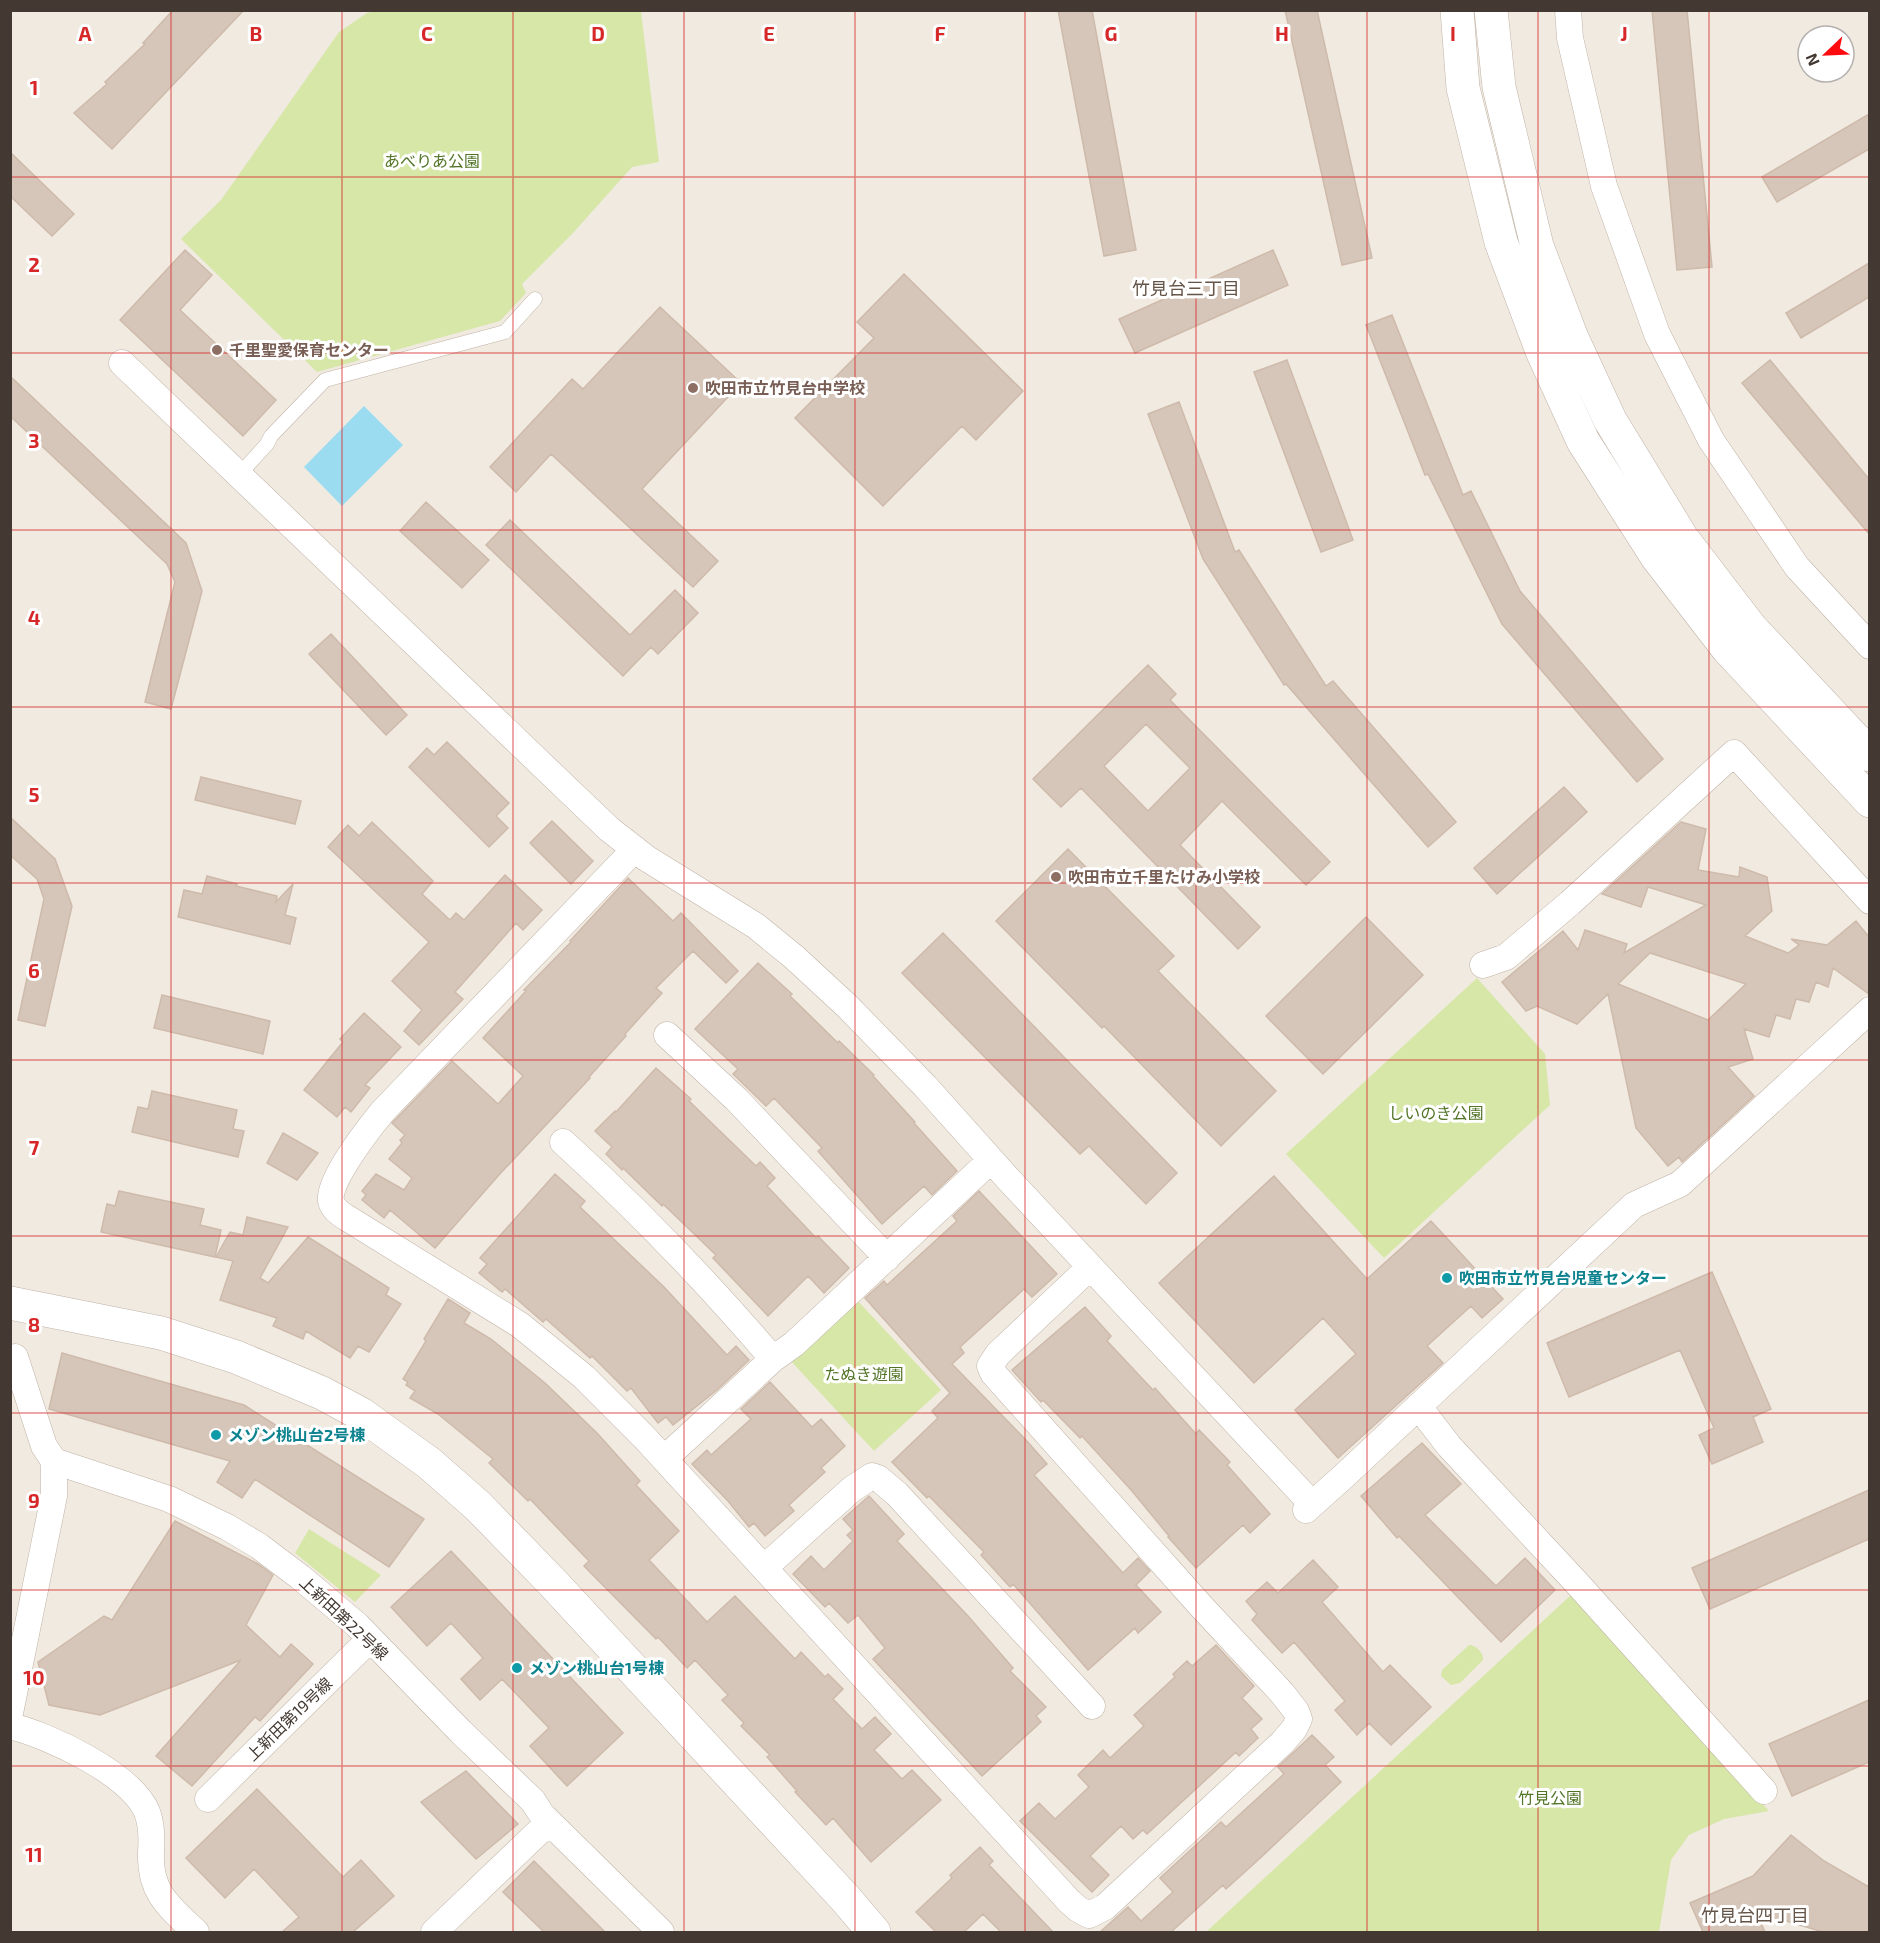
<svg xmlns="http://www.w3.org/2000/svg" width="1880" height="1943" viewBox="0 0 1880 1943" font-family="'Exo 2','Noto Sans JP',sans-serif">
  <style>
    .green { fill: #d6e7a8 }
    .water { fill: #9bdcf1 }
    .building { fill: #d6c6ba; stroke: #cebaaa; stroke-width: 1.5; fill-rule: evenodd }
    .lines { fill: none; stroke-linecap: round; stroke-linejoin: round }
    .service-casing { stroke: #c0b3a7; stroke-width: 15 }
    .minor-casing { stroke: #c0b3a7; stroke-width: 27 }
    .tertiary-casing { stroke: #c0b3a7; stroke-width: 34 }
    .service { stroke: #fff; stroke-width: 14 }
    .minor { stroke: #fff; stroke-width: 26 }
    .tertiary { stroke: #fff; stroke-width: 33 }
    .grid { fill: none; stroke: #d62828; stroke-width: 1.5; stroke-opacity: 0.55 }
    .education-dot { fill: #8d6e63; stroke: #fff; stroke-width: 2 }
    .culture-dot { fill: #0f9aa8; stroke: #fff; stroke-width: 2 }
    .labels { text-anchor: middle; stroke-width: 6; stroke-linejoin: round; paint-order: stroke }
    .park-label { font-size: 16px; fill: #517425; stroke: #fff }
    .education-label { font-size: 16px; font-weight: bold; fill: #785e54; stroke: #fff; text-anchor: start }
    .culture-label { font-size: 16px; font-weight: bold; fill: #0d838f; stroke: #fff; text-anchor: start }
    .street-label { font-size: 16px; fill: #433932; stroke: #fff }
    .neighbourhood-label { font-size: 18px; fill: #655549; stroke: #fff }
    .grid-label { font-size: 20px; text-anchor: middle; font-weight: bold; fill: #d62828; stroke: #fff; stroke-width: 6; stroke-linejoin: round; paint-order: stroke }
  </style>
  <rect width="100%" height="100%" fill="#f1eae1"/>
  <path class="green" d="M 376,11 L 641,11 L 659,162 L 632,167 L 573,233 L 522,284 L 526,293 L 500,321 L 317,372 L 181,239 L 221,200 L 339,32 L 367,13 Z
    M 1477,978 L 1545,1054 L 1550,1105 L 1384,1258 L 1286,1154 Z
    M 856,1299 L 941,1390 L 874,1451 L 790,1360 Z
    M 309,1529 L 381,1575 L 355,1602 L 295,1553 Z
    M 1571,1595 L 1769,1811 L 1724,1819 L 1689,1835 L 1671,1860 L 1659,1932 L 1206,1932 Z
    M 1469,1645 C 1476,1645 1484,1653 1483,1660 L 1460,1683 L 1451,1685 L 1441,1676 L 1442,1670 Z"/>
  <path class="water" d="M 364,406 L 403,445 L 342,506 L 304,467 Z"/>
  <path class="building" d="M 173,10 L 244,10 L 112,149 L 74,113 L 107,84 L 105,82 L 145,44 L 143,43 Z
    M 1058,10 L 1092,10 L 1136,250 L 1104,256 Z
    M 1285,10 L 1317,10 L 1372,258 L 1342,265 Z
    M 1652,10 L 1687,10 L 1712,267 L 1677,270 Z
    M 1869,114 L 1869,149 L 1777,202 L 1762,177 Z
    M 10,152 L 74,214 L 52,236 L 10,196 Z
    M 185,250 L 212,275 L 180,310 L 276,400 L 243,436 L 120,320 Z
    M 1273,250 L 1288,285 L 1135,353 L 1119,319 Z
    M 1869,263 L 1869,297 L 1801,338 L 1786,313 Z
    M 904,274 L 1023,391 L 976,440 L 962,426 L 883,506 L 795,418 L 874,338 L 857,322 Z
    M 660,307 L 741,383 L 642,489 L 718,561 L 693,587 L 551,454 L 516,492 L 490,467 L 572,379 L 583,389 Z
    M 1392,315 L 1463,495 L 1471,491 L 1520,591 L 1663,759 L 1637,782 L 1502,624 L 1428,474 L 1425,475 L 1366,325 Z
    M 1287,360 L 1353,540 L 1321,552 L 1254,372 Z
    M 1770,360 L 1869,479 L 1869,534 L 1742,383 Z
    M 10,376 L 186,543 L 202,591 L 171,709 L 145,702 L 175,582 L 167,564 L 10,416 Z
    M 1179,402 L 1235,552 L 1239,550 L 1326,686 L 1333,681 L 1456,822 L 1428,847 L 1286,684 L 1284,685 L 1203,559 L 1148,414 Z
    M 426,502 L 489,560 L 462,588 L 400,531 Z
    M 510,520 L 630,635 L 675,590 L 698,613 L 658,654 L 651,647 L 623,676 L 486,545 Z
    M 331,634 L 407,715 L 386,735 L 309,654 Z
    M 1148,665 L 1176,694 L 1170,700 L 1330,862 L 1306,885 L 1222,801 L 1180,845 L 1260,927 L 1238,949 L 1081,788 L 1061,807 L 1033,779 ZM 1146,724 L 1190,768 L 1148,811 L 1104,766 Z
    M 447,742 L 509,803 L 496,816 L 508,828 L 489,847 L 409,767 L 427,748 L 434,755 Z
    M 201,777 L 301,801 L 295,824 L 195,800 Z
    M 1564,787 L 1587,812 L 1497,894 L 1474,868 Z
    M 10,817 L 55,859 L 72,906 L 45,1026 L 18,1020 L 44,899 L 37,879 L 10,855 Z
    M 552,821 L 593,861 L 571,884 L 530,843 Z
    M 372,822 L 433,881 L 422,894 L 450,920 L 456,913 L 464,920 L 505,875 L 542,910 L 523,930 L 516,923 L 455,992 L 463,999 L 419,1045 L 404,1031 L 422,1010 L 392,981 L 429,942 L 328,847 L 348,825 L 359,836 Z
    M 1681,822 L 1706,829 L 1698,870 L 1739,877 L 1740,867 L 1767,877 L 1772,911 L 1745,936 L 1788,953 L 1799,945 L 1791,939 L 1827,945 L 1856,921 L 1869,937 L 1869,994 L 1833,968 L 1828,987 L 1816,982 L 1809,1002 L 1796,999 L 1790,1019 L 1776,1015 L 1769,1037 L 1744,1029 L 1753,1059 L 1728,1067 L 1754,1096 L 1682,1162 L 1679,1157 L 1668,1166 L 1636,1128 L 1608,994 L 1577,1024 L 1537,1006 L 1526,1011 L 1502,982 L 1563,931 L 1578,950 L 1585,930 L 1627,944 L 1624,953 L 1706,905 L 1648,887 L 1641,907 L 1602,894 ZM 1650,953 L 1746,984 L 1708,1020 L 1618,984 Z
    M 1068,849 L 1174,956 L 1158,971 L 1276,1091 L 1221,1146 L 1104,1026 L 1102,1028 L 996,921 Z
    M 207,876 L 237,884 L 236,886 L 277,896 L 276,902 L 293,884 L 285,915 L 296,918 L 290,944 L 178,917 L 184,890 L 202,894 Z
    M 628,878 L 673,921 L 681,913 L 738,971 L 726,983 L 693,951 L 656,988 L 662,993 L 625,1034 L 626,1036 L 589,1077 L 590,1078 L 498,1176 L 435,1248 L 390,1210 L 384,1218 L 362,1200 L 366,1195 L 362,1191 L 376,1174 L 404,1190 L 412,1178 L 389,1159 L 402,1143 L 400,1140 L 405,1135 L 392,1123 L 452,1061 L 498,1104 L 523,1076 L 483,1038 L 526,991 L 524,990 L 571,942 L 570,941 Z
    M 1366,917 L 1423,975 L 1323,1074 L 1266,1016 Z
    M 943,933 L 1177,1173 L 1146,1204 L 1089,1146 L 1080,1154 L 902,973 Z
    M 758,963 L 792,994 L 790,996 L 838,1043 L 839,1041 L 874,1075 L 873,1076 L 915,1122 L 914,1123 L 957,1171 L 932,1195 L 924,1186 L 882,1224 L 818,1151 L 822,1148 L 774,1098 L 766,1106 L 733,1074 L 738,1069 L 695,1029 Z
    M 162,995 L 270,1021 L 263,1054 L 154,1028 Z
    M 364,1013 L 401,1047 L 365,1085 L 370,1088 L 351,1112 L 345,1107 L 337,1117 L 304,1090 L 343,1042 L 340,1039 Z
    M 656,1068 L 691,1099 L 689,1101 L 756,1166 L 760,1162 L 775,1178 L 767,1186 L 816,1238 L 818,1236 L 849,1268 L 824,1293 L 808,1276 L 768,1316 L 713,1258 L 716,1255 L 663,1204 L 662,1206 L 623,1168 L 622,1170 L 606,1154 L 612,1147 L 595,1131 L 615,1111 L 616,1112 Z
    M 152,1091 L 237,1110 L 233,1129 L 244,1131 L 238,1157 L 132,1132 L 138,1107 L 148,1109 Z
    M 283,1133 L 318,1153 L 297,1180 L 267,1163 Z
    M 555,1174 L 585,1201 L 580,1207 L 664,1287 L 727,1355 L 736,1346 L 749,1360 L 717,1390 L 673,1425 L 666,1417 L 658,1423 L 631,1388 L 627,1391 L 592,1356 L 590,1358 L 546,1319 L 543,1322 L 505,1289 L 502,1292 L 479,1273 L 487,1264 L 480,1258 Z
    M 1274,1176 L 1367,1279 L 1431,1221 L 1503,1299 L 1482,1318 L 1471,1306 L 1427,1346 L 1443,1363 L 1338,1458 L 1295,1410 L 1356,1354 L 1323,1318 L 1254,1383 L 1159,1283 Z
    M 119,1191 L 204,1209 L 200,1225 L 221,1230 L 215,1257 L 101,1232 L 107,1204 L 115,1206 Z
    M 979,1191 L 1057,1274 L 1032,1297 L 1024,1289 L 960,1347 L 964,1353 L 952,1364 L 1026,1440 L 1047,1464 L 1034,1475 L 1123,1573 L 1138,1558 L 1150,1571 L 1136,1585 L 1161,1612 L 1138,1633 L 1135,1628 L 1088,1670 L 1013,1584 L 1010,1587 L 981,1555 L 984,1552 L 929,1496 L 927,1498 L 892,1462 L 938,1418 L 932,1411 L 950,1393 L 865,1298 L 884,1281 L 887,1285 L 957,1221 L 953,1216 Z
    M 247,1217 L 288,1227 L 260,1278 L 268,1283 L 308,1237 L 389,1288 L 386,1295 L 401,1304 L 369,1352 L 358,1346 L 350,1358 L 306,1331 L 303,1339 L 273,1326 L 277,1318 L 220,1300 L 233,1261 L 216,1257 L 230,1232 L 243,1235 Z
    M 1712,1272 L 1771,1409 L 1753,1417 L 1763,1442 L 1712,1464 L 1699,1435 L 1714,1428 L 1680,1350 L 1569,1397 L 1547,1343 Z
    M 448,1299 L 470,1313 L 464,1323 L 491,1339 L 545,1383 L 597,1433 L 640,1481 L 636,1485 L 679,1531 L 649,1560 L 707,1622 L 735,1596 L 795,1659 L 801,1652 L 825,1677 L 828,1674 L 843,1689 L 833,1699 L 862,1729 L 875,1717 L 891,1734 L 874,1750 L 902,1779 L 912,1770 L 941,1800 L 871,1862 L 833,1818 L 826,1825 L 795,1792 L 797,1791 L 767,1757 L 770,1755 L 741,1726 L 744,1723 L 722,1700 L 728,1695 L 695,1660 L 687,1668 L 658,1637 L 656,1639 L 584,1566 L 589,1561 L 530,1499 L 528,1501 L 489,1463 L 493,1459 L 438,1414 L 410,1398 L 415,1391 L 406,1385 L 408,1382 L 403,1379 L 426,1341 L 424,1339 Z
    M 1085,1307 L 1111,1336 L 1107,1341 L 1153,1390 L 1155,1388 L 1196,1434 L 1199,1430 L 1230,1462 L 1227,1465 L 1270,1514 L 1250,1533 L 1243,1525 L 1196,1568 L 1168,1537 L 1169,1536 L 1132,1491 L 1082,1436 L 1080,1438 L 1043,1400 L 1041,1402 L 1012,1370 Z
    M 62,1353 L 244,1405 L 424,1519 L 389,1567 L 255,1479 L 242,1498 L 217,1482 L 230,1461 L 49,1409 Z
    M 770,1382 L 812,1427 L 821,1419 L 845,1446 L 821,1468 L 825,1472 L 789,1505 L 794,1511 L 765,1536 L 754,1523 L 749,1527 L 728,1501 L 692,1464 L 707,1450 L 711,1455 L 751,1419 L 741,1409 Z
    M 1422,1443 L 1461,1484 L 1425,1515 L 1496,1586 L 1525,1558 L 1555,1590 L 1501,1642 L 1399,1536 L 1397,1538 L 1361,1496 Z
    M 1869,1490 L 1869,1539 L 1710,1609 L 1692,1568 Z
    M 869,1496 L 904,1534 L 897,1541 L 968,1616 L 1013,1668 L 1010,1671 L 1046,1707 L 1036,1716 L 1041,1722 L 982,1776 L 873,1659 L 885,1648 L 858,1615 L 848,1623 L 829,1603 L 825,1607 L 793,1574 L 811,1556 L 824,1570 L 853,1541 L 847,1535 L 853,1530 L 843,1519 Z
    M 175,1521 L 258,1564 L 273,1575 L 246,1625 L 280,1657 L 291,1644 L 313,1664 L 260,1721 L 255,1717 L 192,1786 L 156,1756 L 241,1660 L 100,1715 L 49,1705 L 38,1662 L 104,1616 L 112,1620 Z
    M 451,1551 L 623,1733 L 567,1786 L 530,1746 L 549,1728 L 502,1679 L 480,1700 L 461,1679 L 483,1658 L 451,1623 L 427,1646 L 391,1607 Z
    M 1313,1560 L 1338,1587 L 1322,1602 L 1383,1672 L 1390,1665 L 1431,1707 L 1391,1745 L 1369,1723 L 1357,1735 L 1335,1710 L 1345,1701 L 1294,1642 L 1282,1653 L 1252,1620 L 1257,1614 L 1246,1601 L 1267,1582 L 1278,1593 Z
    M 1216,1645 L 1254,1686 L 1242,1698 L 1262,1719 L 1251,1729 L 1258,1738 L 1239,1756 L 1236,1752 L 1147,1834 L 1143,1830 L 1133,1839 L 1121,1826 L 1090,1856 L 1109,1875 L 1092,1892 L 1020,1821 L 1039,1803 L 1055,1819 L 1089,1787 L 1078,1775 L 1103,1750 L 1110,1758 L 1144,1726 L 1134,1715 L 1175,1677 L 1173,1674 L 1187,1661 L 1192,1666 Z
    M 1869,1700 L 1869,1762 L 1792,1796 L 1769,1744 Z
    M 1312,1735 L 1334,1757 L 1325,1765 L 1341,1782 L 1257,1861 L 1226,1889 L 1223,1885 L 1171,1932 L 1100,1932 L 1128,1907 L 1141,1921 L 1173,1892 L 1160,1878 L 1221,1822 L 1226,1827 L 1284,1774 L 1278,1767 Z
    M 466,1771 L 518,1824 L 476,1859 L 421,1802 Z
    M 257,1789 L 343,1877 L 361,1860 L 394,1896 L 353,1932 L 282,1932 L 299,1917 L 254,1869 L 225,1898 L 186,1858 Z
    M 1791,1835 L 1824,1861 L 1869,1887 L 1869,1932 L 1823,1932 L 1756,1912 L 1765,1932 L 1703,1932 L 1690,1903 L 1753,1876 Z
    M 980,1847 L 993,1861 L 989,1865 L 1053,1932 L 1001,1932 L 983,1914 L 964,1932 L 936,1932 L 916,1912 L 952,1878 L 950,1875 Z
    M 534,1861 L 605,1932 L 544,1932 L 503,1892 Z"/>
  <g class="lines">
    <defs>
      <path id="service" d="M 239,475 L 267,444 L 271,436 L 325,380 L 505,332 L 535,299"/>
      <path id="minor" d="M 1568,10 L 1570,38 L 1604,186 L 1657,334 L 1711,440 L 1797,567 L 1870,646
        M 122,363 L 609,829 L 646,858 L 756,926 L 794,957 L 847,1006 L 925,1086 L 1010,1181 L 1312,1504
        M 635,849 L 383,1111 C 370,1127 327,1181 331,1201 C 333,1209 340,1214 347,1218 L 520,1325 L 584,1377 L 644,1437 L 1069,1901 L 1078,1909 L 1089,1915 L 1105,1907 L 1282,1743 L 1294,1729 L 1299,1719 L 1296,1711 L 1282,1693 L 1200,1605 L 993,1373 L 990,1366 L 998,1354 L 1090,1267
        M 1483,965 L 1506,957 L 1570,903 L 1734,753 L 1870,901
        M 667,1035 L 736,1099 L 887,1258
        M 563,1142 C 638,1210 708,1283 773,1359
        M 15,1357 L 44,1446 L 54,1461 L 169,1499 L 227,1527 L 259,1546 L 300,1577 L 357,1625 L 461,1732 L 533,1801 L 542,1815 L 661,1932
        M 1419,1407 L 1449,1446 L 1575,1581 L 1764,1791
        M 664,1459 L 773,1359 L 794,1344 L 991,1160
        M 1306,1510 L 1345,1475 L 1634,1205 L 1680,1184 L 1870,1010
        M 764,1568 L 852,1489 L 872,1476 L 878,1478 L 897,1494 L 1092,1706
        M 10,1713 L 54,1496 L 54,1461
        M 10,1726 C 49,1735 131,1774 147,1812 C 152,1825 152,1838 151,1852 C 149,1892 169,1907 196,1932
        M 208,1799 L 370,1639
        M 434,1932 L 549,1822"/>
      <path id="tertiary" d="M 1457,10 L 1463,88 L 1501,242 L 1542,351 L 1583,441 L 1657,557 L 1728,649 L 1870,801
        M 1491,10 L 1499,87 L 1537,246 L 1572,338 L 1610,420 L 1682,538 L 1751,628 L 1870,755
        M 10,1303 L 161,1333 L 236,1357 L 322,1393 L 361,1414 L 429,1463 L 478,1506 L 552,1582 L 844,1897 L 874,1932"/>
    </defs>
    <use href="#service" class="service-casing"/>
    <use href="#minor" class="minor-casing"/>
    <use href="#tertiary" class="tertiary-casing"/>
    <use href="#service" class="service"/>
    <use href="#minor" class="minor"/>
    <use href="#tertiary" class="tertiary"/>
  </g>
  <path class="grid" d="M 171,10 L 171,1932M 342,10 L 342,1932M 513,10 L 513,1932M 684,10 L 684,1932M 855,10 L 855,1932M 1025,10 L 1025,1932M 1196,10 L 1196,1932M 1367,10 L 1367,1932M 1538,10 L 1538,1932M 1709,10 L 1709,1932M 10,177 L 1870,177M 10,353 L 1870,353M 10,530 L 1870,530M 10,707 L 1870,707M 10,883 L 1870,883M 10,1060 L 1870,1060M 10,1236 L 1870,1236M 10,1413 L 1870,1413M 10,1590 L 1870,1590M 10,1766 L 1870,1766"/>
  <g class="education-dot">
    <circle cx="217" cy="350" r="6"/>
    <circle cx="693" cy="388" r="6"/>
    <circle cx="1056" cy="877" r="6"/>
  </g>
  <g class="culture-dot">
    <circle cx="1447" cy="1278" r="6"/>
    <circle cx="216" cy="1435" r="6"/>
    <circle cx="517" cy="1668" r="6"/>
  </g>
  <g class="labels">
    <g class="park-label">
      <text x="432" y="167">あべりあ公園</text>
      <text x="1436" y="1119">しいのき公園</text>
      <text x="864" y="1380">たぬき遊園</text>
      <text x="1550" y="1804">竹見公園</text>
    </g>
    <g class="education-label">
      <text x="229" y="356">千里聖愛保育センター</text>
      <text x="705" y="394">吹田市立竹見台中学校</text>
      <text x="1068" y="883">吹田市立千里たけみ小学校</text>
    </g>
    <g class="culture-label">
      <text x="1459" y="1284">吹田市立竹見台児童センター</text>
      <text x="228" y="1441">メゾン桃山台2号棟</text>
      <text x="529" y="1674">メゾン桃山台1号棟</text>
    </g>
    <g class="street-label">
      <text transform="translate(344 1618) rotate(43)" y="6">上新田第22号線</text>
      <text transform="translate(289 1719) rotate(-44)" y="6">上新田第19号線</text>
    </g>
    <g class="neighbourhood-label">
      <text x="1186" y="295">竹見台三丁目</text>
      <text x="1755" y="1922">竹見台四丁目</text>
    </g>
  </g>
  <g class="grid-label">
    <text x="85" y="41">A</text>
    <text x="256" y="41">B</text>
    <text x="427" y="41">C</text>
    <text x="598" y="41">D</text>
    <text x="769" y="41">E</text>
    <text x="940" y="41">F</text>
    <text x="1111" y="41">G</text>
    <text x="1282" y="41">H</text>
    <text x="1453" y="41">I</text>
    <text x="1624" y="41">J</text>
    <text x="34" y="95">1</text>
    <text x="34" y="272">2</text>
    <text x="34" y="448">3</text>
    <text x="34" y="625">4</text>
    <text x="34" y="802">5</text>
    <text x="34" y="978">6</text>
    <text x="34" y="1155">7</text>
    <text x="34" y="1332">8</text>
    <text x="34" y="1508">9</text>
    <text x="34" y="1685">10</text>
    <text x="34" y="1862">11</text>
  </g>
  <rect width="1880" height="1943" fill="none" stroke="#433932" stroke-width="24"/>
  <g transform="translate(1826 54) rotate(247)"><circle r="28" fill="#ffffff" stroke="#b4b0ad" stroke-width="1.5"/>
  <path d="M0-4.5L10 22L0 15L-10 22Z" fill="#fe0b10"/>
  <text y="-9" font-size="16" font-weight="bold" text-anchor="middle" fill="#433932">N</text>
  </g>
</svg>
